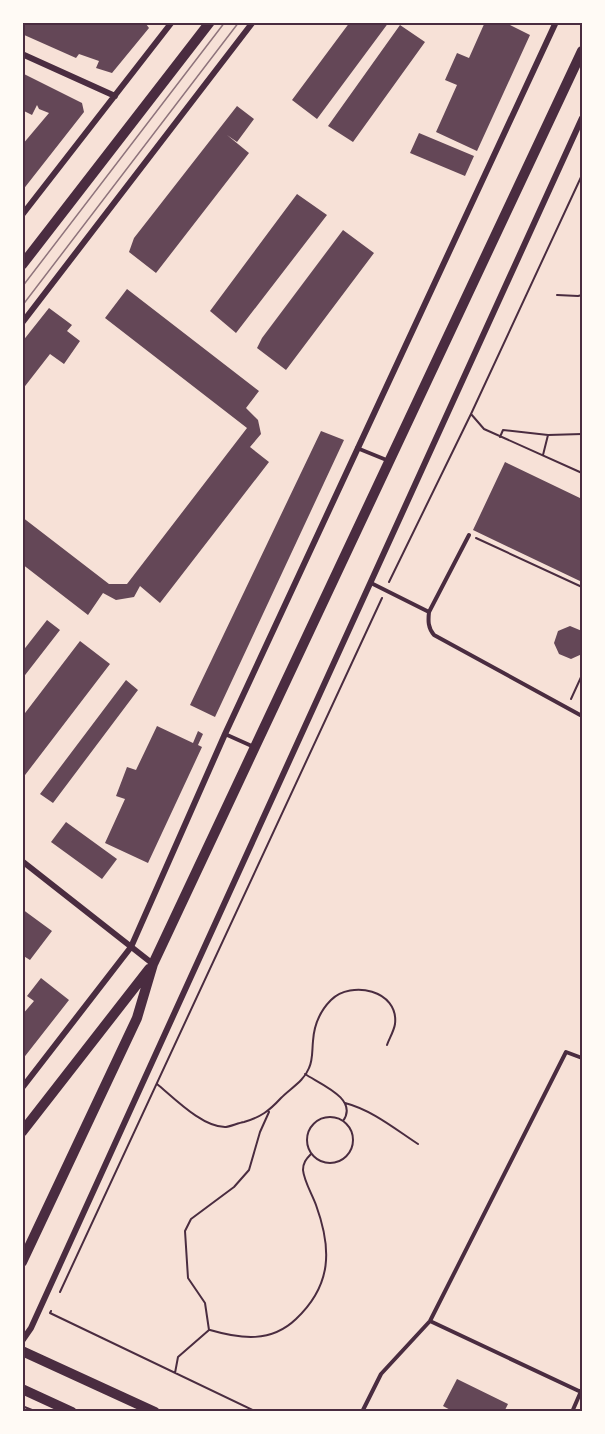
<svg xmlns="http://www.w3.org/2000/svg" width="605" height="1434" viewBox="0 0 605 1434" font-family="'Roboto Serif',serif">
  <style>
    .building { fill: #644757 }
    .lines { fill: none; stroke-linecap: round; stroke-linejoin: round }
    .path { stroke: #4a2c40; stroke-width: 2 }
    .service { stroke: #4a2c40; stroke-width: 4 }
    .minor { stroke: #4a2c40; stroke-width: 6 }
    .secondary { stroke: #4a2c40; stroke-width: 10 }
    .tram { stroke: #8f747c; stroke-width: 1.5 }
    .neatline { fill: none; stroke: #4a2c40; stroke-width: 2 }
  </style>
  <rect width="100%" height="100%" fill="#f7e1d7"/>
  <path class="building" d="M 22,22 L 108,22 L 114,25 L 116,22 L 147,22 L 146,24 L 149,28 L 112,73 L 96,68 L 99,61 L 79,54 L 76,58 L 22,34 Z
    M 350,22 L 389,22 L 317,119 L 292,100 Z
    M 485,22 L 504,22 L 530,35 L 477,151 L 436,132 L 457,85 L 445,80 L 457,53 L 469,58 Z
    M 400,25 L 425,42 L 353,142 L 328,126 Z
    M 22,73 L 82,103 L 84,112 L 22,191 L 22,145 L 49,113 L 39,109 L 37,105 L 32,115 L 22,110 Z
    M 237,106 L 254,119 L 237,142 L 227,135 L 249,153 L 156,273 L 129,252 L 134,238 Z
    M 419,133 L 474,156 L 465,176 L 410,153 Z
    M 297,194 L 327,215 L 236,333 L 210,311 Z
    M 343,230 L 374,253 L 286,370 L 257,348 L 262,338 Z
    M 127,289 L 259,391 L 246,408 L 258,420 L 261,434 L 250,447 L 269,462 L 160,603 L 140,586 L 134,597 L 116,600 L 103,593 L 88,615 L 22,564 L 22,517 L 109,584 L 127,584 L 247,428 L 105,318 Z
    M 49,308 L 72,325 L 67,331 L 80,341 L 64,364 L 50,354 L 22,390 L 22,342 Z
    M 321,431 L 344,440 L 215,717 L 190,705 Z
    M 505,462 L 582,499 L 582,582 L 473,530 Z
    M 47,620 L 60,630 L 22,679 L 22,652 Z
    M 570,626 L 582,631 L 582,654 L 571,659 L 559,654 L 554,643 L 558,631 Z
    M 80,641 L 110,664 L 22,779 L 22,717 Z
    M 126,680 L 138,690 L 53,803 L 40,794 Z
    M 157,726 L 193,743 L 198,731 L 203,734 L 198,745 L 202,747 L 148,863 L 105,843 L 125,799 L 116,796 L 127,767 L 136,770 Z
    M 66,822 L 117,859 L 102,879 L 51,842 Z
    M 22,909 L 52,931 L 30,960 L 22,955 Z
    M 41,978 L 69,1000 L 22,1060 L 22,1015 L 34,1001 L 27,996 Z
    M 457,1379 L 508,1404 L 504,1412 L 454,1412 L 443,1406 Z"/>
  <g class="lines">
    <path class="path" d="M 557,295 L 578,296 L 582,295
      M 471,414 L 484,429 L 582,473
      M 500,437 L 503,430 L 548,435 L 582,434
      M 543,455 L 548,435
      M 476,538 L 582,587
      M 389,582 L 471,414 L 582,175
      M 571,699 L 582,675
      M 305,1074 C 320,1084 359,1099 343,1121
      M 157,1084 C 174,1098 203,1128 226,1127 C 232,1126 238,1123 244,1122 C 261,1117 269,1111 281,1098 C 291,1088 304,1081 309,1068 C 313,1060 312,1050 313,1041 C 314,1026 320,1011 331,1000 C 351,980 399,990 395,1024 C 394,1031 389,1039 387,1045
      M 345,1103 C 372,1110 395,1129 418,1144
      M307 1140a23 23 0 1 1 46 0a23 23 0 1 1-46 0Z
      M 60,1292 L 382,598
      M 51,1311 L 50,1313 L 257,1412
      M 210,1330 C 241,1339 271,1343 296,1319 C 332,1285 332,1249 316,1205 C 312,1194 304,1181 303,1170 C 303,1163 306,1159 311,1154
      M 175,1373 L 178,1357 L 209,1330 L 205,1303 L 188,1278 L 185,1231 L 191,1219 L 234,1187 L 249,1170 L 260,1132 L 269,1112
      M 22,1406 L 37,1412"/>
    <path class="service" d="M 357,448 L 389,461
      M 469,535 L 429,612 C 428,621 428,628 434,635 L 582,716
      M 371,583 L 429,612
      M 225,734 L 254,747
      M 430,1321 L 581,1392
      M 362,1412 L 381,1374 L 430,1321 L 566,1052 L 582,1058
      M 572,1412 L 582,1389"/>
    <path class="minor" d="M 22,54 L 115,96
      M 22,215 L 172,22
      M 22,323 L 253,22
      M 22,861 L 153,964
      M 22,1088 L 131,947 L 225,734 L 556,22
      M 22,1341 L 31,1328 L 582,118"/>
    <path class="secondary" d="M 22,265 L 210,22
      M 22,1132 L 149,969
      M 22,1262 L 137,1018 L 153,964 L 582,51
      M 22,1351 L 155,1412
      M 22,1389 L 72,1412"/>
    <path class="tram" d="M 22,287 L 225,22
      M 22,306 L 239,22"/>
  </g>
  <rect width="605" height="1434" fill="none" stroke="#fffaf5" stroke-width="48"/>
  <rect x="24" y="24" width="557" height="1386" class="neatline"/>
</svg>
